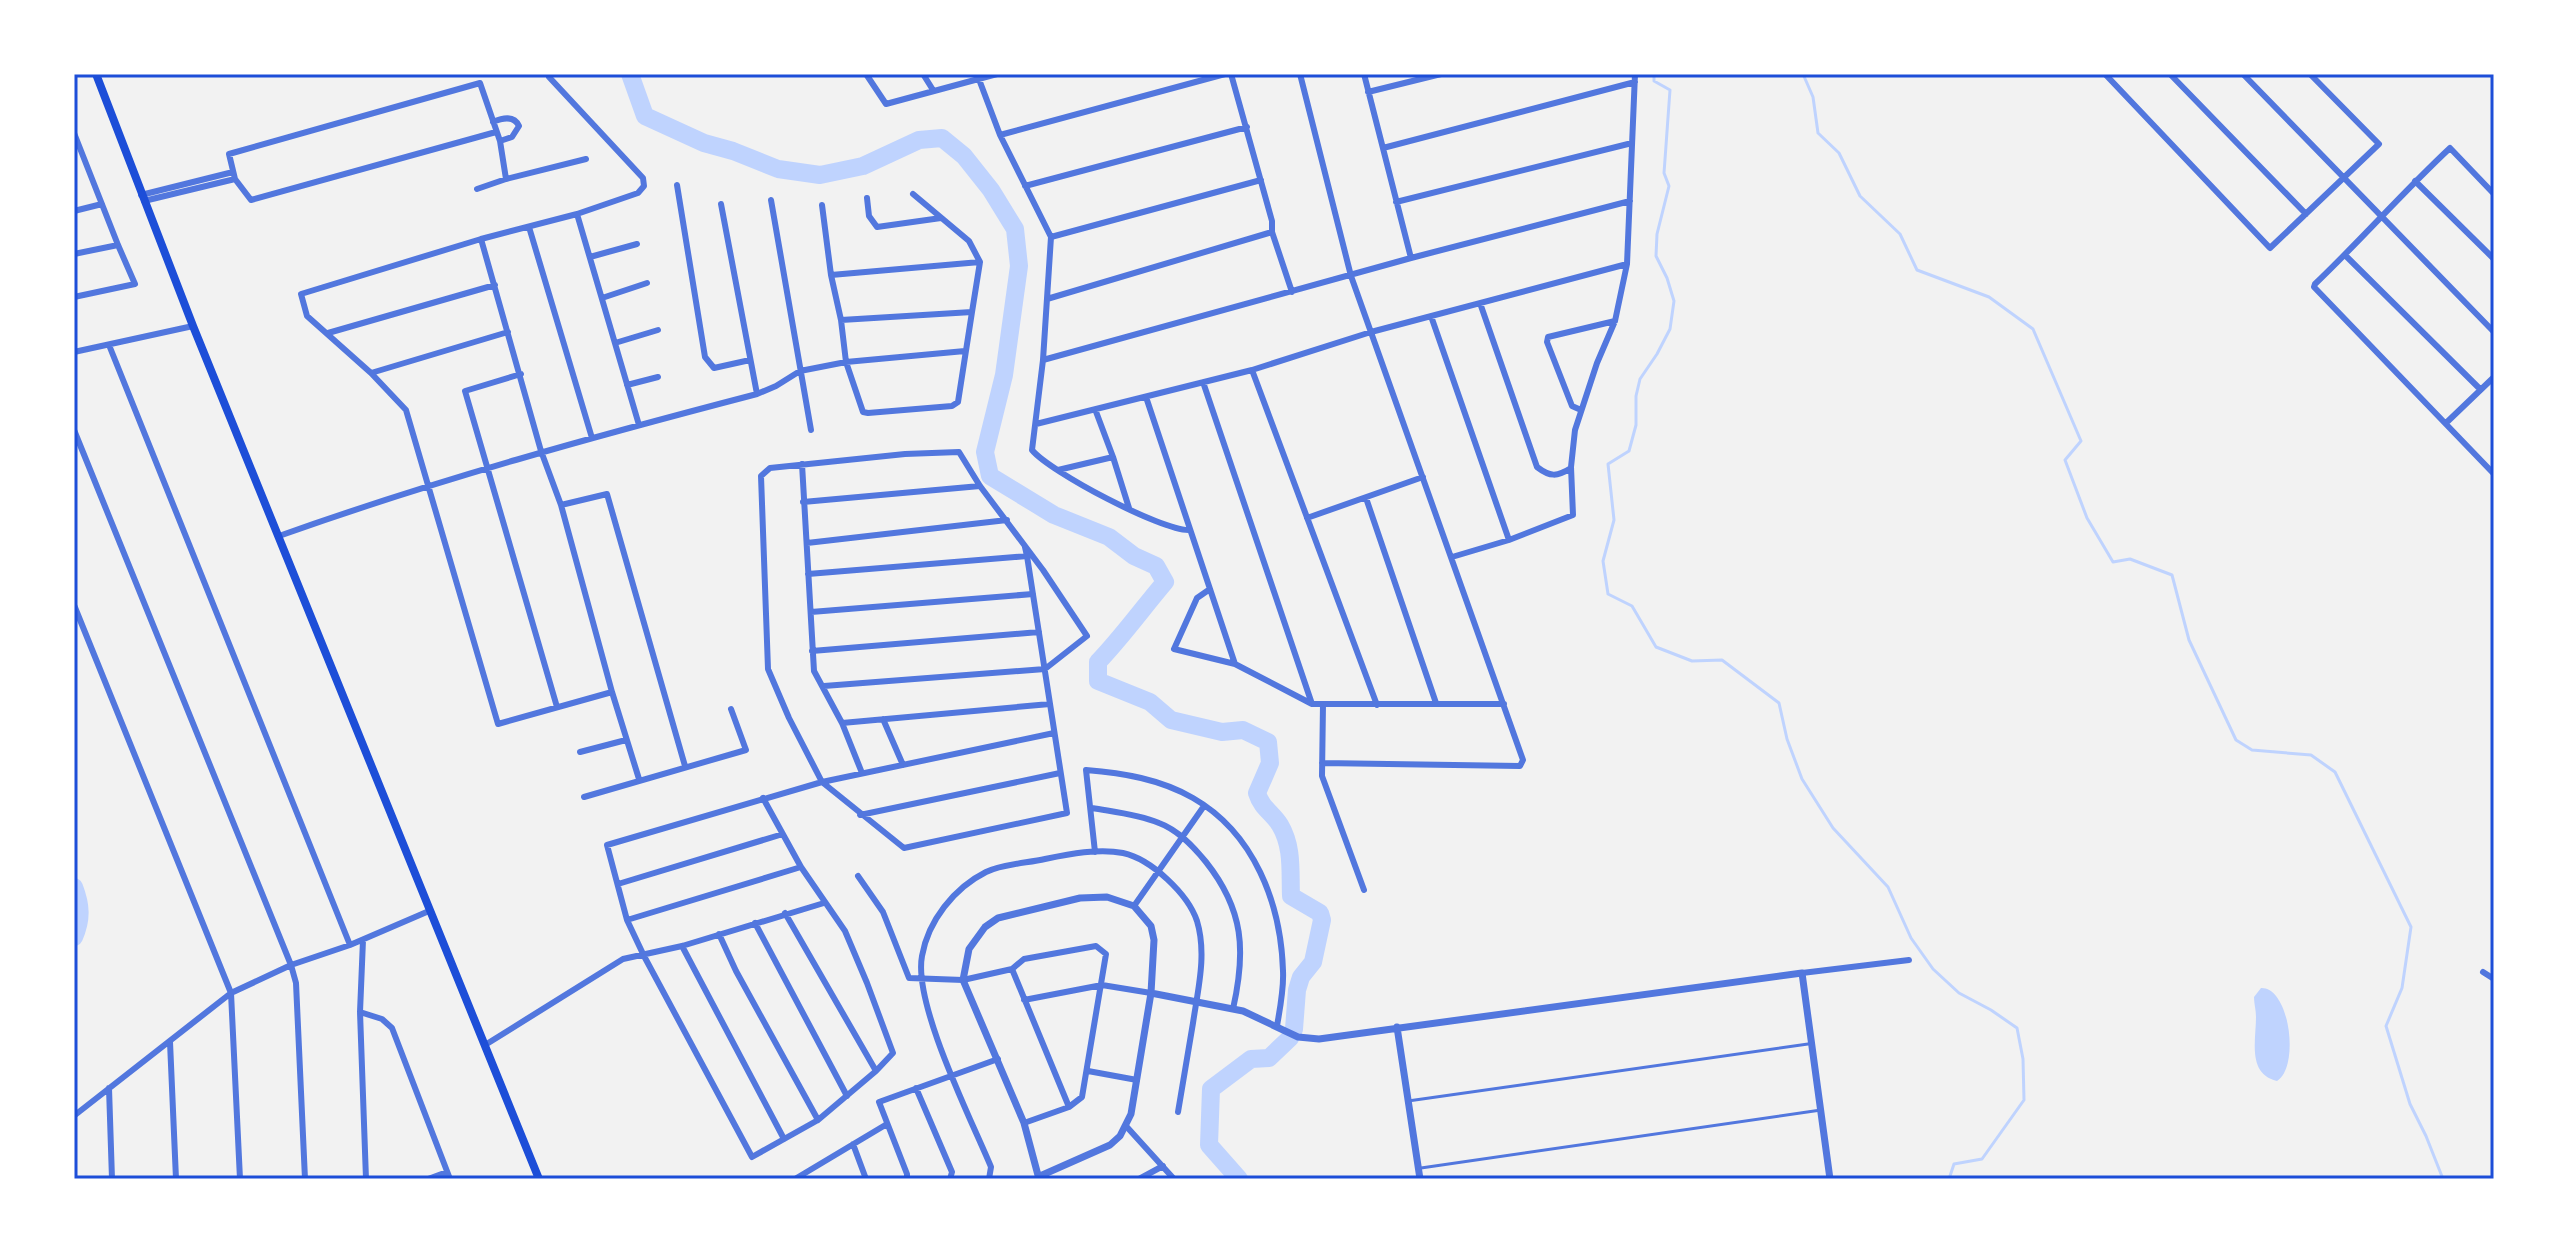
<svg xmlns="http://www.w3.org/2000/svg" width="2568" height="1253" viewBox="0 0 2568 1253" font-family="Signika,sans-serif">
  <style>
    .water { fill: #bfd3fe }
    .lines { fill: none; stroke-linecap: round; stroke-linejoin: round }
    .stream { stroke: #bfd3fe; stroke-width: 3 }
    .river { stroke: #bfd3fe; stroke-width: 18 }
    .service { stroke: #5277de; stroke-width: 3 }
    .minor { stroke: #5277de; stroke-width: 6 }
    .tertiary { stroke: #5277de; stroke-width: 7 }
    .secondary { stroke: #1d4ed8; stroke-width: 8 }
    .neatline { fill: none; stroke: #1d4ed8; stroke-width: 3 }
  </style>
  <rect width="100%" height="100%" fill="#f2f2f2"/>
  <path class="water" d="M 2261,988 C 2290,987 2300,1067 2277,1081 C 2247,1074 2256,1040 2256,1017 C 2256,1010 2254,1004 2254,997 Z"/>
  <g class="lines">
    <path class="stream" d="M 1654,74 L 1654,81 L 1670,90 L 1664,173 L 1669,186 L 1657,234 L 1656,256 L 1667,278 L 1674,301 L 1670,329 L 1657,354 L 1640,379 L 1636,396 L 1636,425 L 1629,451 L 1608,464 L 1614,520 L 1603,561 L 1608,594 L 1632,606 L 1656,647 L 1692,661 L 1722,660 L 1779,703 L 1787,739 L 1802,779 L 1833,828 L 1888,887 L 1911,938 L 1933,969 L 1959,993 L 1991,1010 L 2017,1028 L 2023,1059 L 2024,1100 L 1982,1159 L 1954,1164 L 1949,1179
      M 1803,74 L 1813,97 L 1818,133 L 1839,153 L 1860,196 L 1900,234 L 1917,270 L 1989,297 L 2033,329 L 2081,441 L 2065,460 L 2087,518 L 2113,562 L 2130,559 L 2172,575 L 2189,640 L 2236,740 L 2252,750 L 2311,755 L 2335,772 L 2411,927 L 2402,988 L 2386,1026 L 2410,1104 L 2426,1136 L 2443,1179"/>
    <path class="river" d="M 630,74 L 645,116 L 704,143 L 733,151 L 778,169 L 820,175 L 863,166 L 919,140 L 942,138 L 964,156 L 991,190 L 1015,229 L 1019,266 L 1004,375 L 985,452 L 990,476 L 1054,515 L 1109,537 L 1134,556 L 1156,566 L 1165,582 C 1142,609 1122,637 1098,662 L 1098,681 L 1150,702 L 1171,720 L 1222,732 L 1243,730 L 1268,742 L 1270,763 L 1257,793 C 1262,809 1272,812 1280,825 C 1293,847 1290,871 1291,896 L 1320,913 L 1322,920 L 1313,962 L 1301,977 L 1297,990 L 1294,1029 L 1290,1038 L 1269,1058 L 1251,1059 L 1211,1089 L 1209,1145 L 1239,1179
      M 74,887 C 81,905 82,919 74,937"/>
    <path class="service" d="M 1408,1101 L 1808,1044
      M 1421,1168 L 1821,1110"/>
    <path class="minor" d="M 866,74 L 886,104 L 997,74
      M 923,74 L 933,90
      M 977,74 L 1000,135 L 1051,237 L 1043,360 L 1032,450 C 1050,472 1162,531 1189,530
      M 1231,74 L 1272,221 L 1272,232 L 1292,292
      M 1300,74 L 1351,276 L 1523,760 L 1520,766 L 1322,763
      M 1364,74 L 1411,258
      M 2105,74 L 2270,248 L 2379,144 L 2310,74
      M 2170,74 L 2306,214
      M 2243,74 L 2494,332
      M 549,77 L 643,178 L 644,186 L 638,193 L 577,214 L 481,239 L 301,294 L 307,316 L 371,373 L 406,410 L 498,724 L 612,692
      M 1368,92 L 1441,74
      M 493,122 C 502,118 514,115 519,126 L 512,137 L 500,141
      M 496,132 L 251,200 L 235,179 L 229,154 L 480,83 L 500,141 L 506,179
      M 74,133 L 118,245 L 135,284 L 74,297
      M 1000,135 L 1225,74
      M 1383,148 L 1635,82
      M 2415,181 L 2494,259
      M 677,185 L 705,357 L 714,368 L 750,360
      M 1025,186 L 1247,127
      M 477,189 L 506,179 L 586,159
      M 913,194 L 969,241 L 980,262 L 972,312
      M 2494,194 L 2450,148 C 2403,192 2361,240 2315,284 L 2314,287 L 2494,474
      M 141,195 L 233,172
      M 867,198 L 869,216 L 877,227 L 941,218
      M 771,200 L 811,430
      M 144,201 L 235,179
      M 1396,202 L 1632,143
      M 721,204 L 757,394
      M 822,205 L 831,275 L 841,320 L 846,362 L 863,412 L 868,413 L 952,406 L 958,402 L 972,312 L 841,320
      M 74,211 L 102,204
      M 577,214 L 639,425
      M 529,227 L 592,438
      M 1051,237 L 1261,180
      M 481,239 L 541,451 L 561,505 L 612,692 L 639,779
      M 74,254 L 118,245
      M 2345,255 L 2480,389
      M 590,257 L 637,244
      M 831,275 L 980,262
      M 602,298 L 647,283
      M 1047,299 L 1272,232
      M 1480,303 L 1537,467 C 1550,477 1557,477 1571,468
      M 1431,316 L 1509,540
      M 328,333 L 495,285
      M 615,343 L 658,330
      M 109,345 L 350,945
      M 74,352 L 193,326
      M 1043,360 L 1411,258 L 1630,201
      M 1252,370 L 1377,705
      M 371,373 L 508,332
      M 521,374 L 465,391 L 557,707
      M 1203,382 L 1312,704
      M 627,385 L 658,377
      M 1146,397 L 1235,664
      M 1095,409 L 1113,457 L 1129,508
      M 1581,410 L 1572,406 L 1547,342 L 1548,337 L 1615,321
      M 2446,423 L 2494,377
      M 1036,424 L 1252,370 L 1371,332 L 1627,264
      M 74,430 L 291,965 L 296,983 L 305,1179
      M 802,464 L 814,671 L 842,723 L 862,773
      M 1058,470 L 1113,457
      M 1366,498 L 1436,703
      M 803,502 L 980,486
      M 561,505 L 607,494 L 685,766
      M 1307,518 L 1423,477
      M 279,536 C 436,480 596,436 757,394 L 776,386 L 800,371 L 846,362 L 965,351
      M 807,543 L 1007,520
      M 1452,557 L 1509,540 L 1573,515 L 1571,467 L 1575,430 L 1597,363 L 1615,321 L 1627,264 L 1635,74
      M 808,574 L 1027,556
      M 1210,589 L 1197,598 L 1174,649 L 1235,664 L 1312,704 L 1504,704
      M 74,605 L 231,993 L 240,1179
      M 811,612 L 1033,594
      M 812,651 L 1039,632
      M 824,686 L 1045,669 L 1087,636 L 1043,570 L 980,486 L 959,452 L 905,454 L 770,468 L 761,476 L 768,669 L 789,718 L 822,782 L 904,848 L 1067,813 C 1053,727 1040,641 1027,556 L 1025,547
      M 1323,704 L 1322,776 L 1364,890
      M 883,719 L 903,765
      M 842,723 L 1050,704
      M 580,752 L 626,740
      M 584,797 L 746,750 L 731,709
      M 763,798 L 801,867 L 845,931 L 867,983 L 893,1053 L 876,1071 L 818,1120 L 752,1157 L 644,956 L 627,920 L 607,845 L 822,782 L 1054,733
      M 1092,808 C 1114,812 1137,814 1159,823 C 1178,830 1193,846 1206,862 C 1244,910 1246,951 1233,1009
      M 860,815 L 1060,773
      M 1095,852 L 1086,770 C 1123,773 1160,779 1193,798 C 1254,833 1281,903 1283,971 C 1284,989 1280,1008 1277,1026
      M 858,876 L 883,912 L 909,978 L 963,980 L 1012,969 L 1024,959 L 1096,946 L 1106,954 L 1082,1097 L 1069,1107 L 1024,1123
      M 618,884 L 783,834
      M 1134,906 L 1204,806
      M 785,913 L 876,1071
      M 627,920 L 801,867
      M 755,923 L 847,1096
      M 719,934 L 736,971 L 818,1120
      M 363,940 L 360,1012 L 366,1179
      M 682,946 L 784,1139
      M 1012,969 L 1069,1107
      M 2483,972 L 2494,979
      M 1802,973 L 1909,960
      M 1024,1000 L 1102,985 L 1151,993
      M 360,1012 L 382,1019 L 392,1028 L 450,1179
      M 170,1042 L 176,1179
      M 485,1045 L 623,959 L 682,946 L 824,903
      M 1088,1071 L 1137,1080
      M 109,1088 L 112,1179
      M 916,1088 L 952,1172 L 950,1179
      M 75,1115 L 231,993 L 291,965 L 350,945 L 429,911
      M 1126,1126 L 1174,1179
      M 853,1144 L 866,1179
      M 428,1179 L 447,1172
      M 795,1179 L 887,1124
      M 907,1179 L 907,1174 L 879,1102 L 998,1059
      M 989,1179 L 991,1167 C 971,1119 913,1004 922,956 C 928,921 954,888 986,872 C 1003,864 1027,863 1045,859 C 1069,854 1099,848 1123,853 C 1151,859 1188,894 1197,921 C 1207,954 1198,989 1193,1023 C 1188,1053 1183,1082 1178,1112
      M 1139,1179 L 1163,1166"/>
    <path class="tertiary" d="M 1151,993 L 1243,1011 L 1298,1037 L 1319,1039 L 1802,973 L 1830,1179
      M 1397,1027 L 1420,1179
      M 1039,1179 L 1024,1123 L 963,980 L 969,949 L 985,927 L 998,918 L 1080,898 L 1107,897 L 1134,906 L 1151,926 L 1154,940 L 1151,993 L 1131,1114 L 1120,1136 L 1110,1145 L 1040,1176"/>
    <path class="secondary" d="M 96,74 L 193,326 L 539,1179"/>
  </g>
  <rect width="2568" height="1253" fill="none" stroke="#ffffff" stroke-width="152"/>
  <rect x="76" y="76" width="2416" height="1101" class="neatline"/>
</svg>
